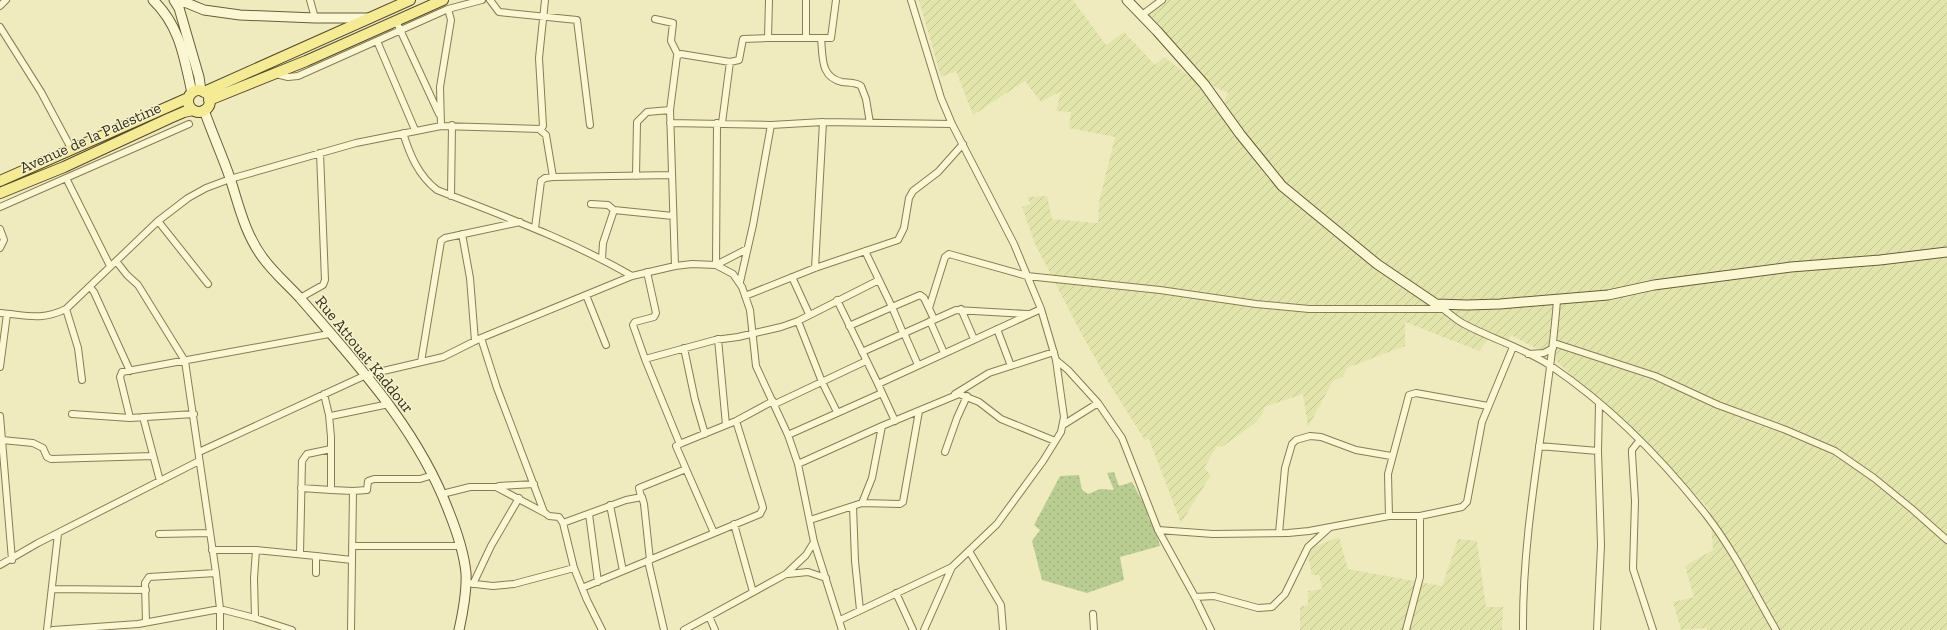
<svg xmlns="http://www.w3.org/2000/svg" width="1947" height="630" viewBox="0 0 1947 630" font-family="'Zilla Slab',serif">
  <style>
    .farmland { fill: url(#farmland-furrows) }
    .park { fill: url(#park-dots) }
    .lines { fill: none; stroke-linecap: round; stroke-linejoin: round }
    .street-casing { stroke: #887c57; stroke-width: 8 }
    .secondary-casing { stroke: #695c3a; stroke-width: 11 }
    .primary-casing { stroke: #55482b; stroke-width: 12 }
    .street { stroke: #faf7d2; stroke-width: 6 }
    .secondary { stroke: #faf7d2; stroke-width: 9 }
    .primary { stroke: #f4eb94; stroke-width: 10 }
    .labels { text-anchor: middle; stroke-width: 3; stroke-linejoin: round; paint-order: stroke }
    .street-label { font-size: 16px; fill: #372f1c; stroke: #f6f3ce }
  </style>
  <defs>
    <pattern id="farmland-furrows" width="10" height="10" patternUnits="userSpaceOnUse"><rect width="10" height="10" fill="#e1e5ac"/><path d="M-1 1l2-2M0 10L10 0M9 11l2-2" fill="none" stroke="#c2c593"/></pattern>
    <pattern id="park-dots" width="8" height="8" patternUnits="userSpaceOnUse"><rect width="8" height="8" fill="#b9cd92"/><path d="M2 2h.1M6 6h.1" fill="none" stroke="#a0b07d" stroke-width="1.8" stroke-linecap="round"/></pattern>
  </defs>
  <rect width="100%" height="100%" fill="#efebbe"/>
  <path class="farmland" d="M 919,0 L 1073,0 L 1106,45 L 1124,32 L 1155,65 L 1164,57 L 1224,102 L 1228,93 L 1208,84 L 1148,14 L 1166,0 L 1947,0 L 1947,630 L 1707,630 L 1707,628 L 1681,630 L 1673,602 L 1694,597 L 1685,566 L 1713,550 L 1710,510 L 1652,449 L 1606,408 L 1552,357 L 1511,335 L 1504,347 L 1490,337 L 1479,351 L 1405,322 L 1405,346 L 1347,368 L 1343,377 L 1333,381 L 1308,427 L 1303,394 L 1264,407 L 1263,413 L 1255,423 L 1222,447 L 1217,446 L 1204,468 L 1211,475 L 1181,523 L 1149,439 L 1145,440 L 1110,385 L 1080,331 L 1035,244 L 1022,207 L 1031,204 L 1027,197 L 1047,196 L 1052,219 L 1098,223 L 1099,202 L 1115,137 L 1069,128 L 1071,112 L 1056,111 L 1061,91 L 1041,102 L 1025,81 L 973,115 L 956,71 L 941,77 Z
    M 1339,537 L 1348,569 L 1442,586 L 1458,539 L 1477,541 L 1486,607 L 1503,607 L 1502,630 L 1300,630 L 1300,607 L 1308,605 L 1308,591 L 1322,589 L 1319,575 L 1312,575 L 1307,550 Z"/>
  <path class="park" d="M 1114,472 L 1119,486 L 1132,482 L 1146,508 L 1149,520 L 1153,523 L 1160,546 L 1120,557 L 1124,580 L 1087,593 L 1042,580 L 1032,541 L 1040,530 L 1034,525 L 1060,476 L 1079,475 L 1082,490 L 1088,494 L 1100,489 L 1114,490 L 1107,473 Z"/>
  <g class="lines">
    <defs>
      <path id="street" d="M 310,0 L 315,18
        M 490,0 L 499,12 L 577,20 L 590,125
        M 911,0 L 941,98 L 952,124 L 1014,244 L 1041,309 L 1056,360 L 1064,417 L 1061,432 L 1043,461 L 997,524 L 952,567 L 924,630
        M 0,6 L 6,0
        M 1142,15 L 1162,0
        M 655,19 L 673,23 L 671,41 L 678,55
        M 396,21 L 439,114
        M 0,27 L 41,92 L 72,150
        M 768,38 L 831,38 L 836,0
        M 806,38 L 806,0
        M 821,38 C 823,57 820,77 842,82 C 848,83 856,82 861,86 L 866,99 L 870,123
        M 377,41 L 415,130
        M 276,74 L 288,77 L 298,76 L 448,9 L 482,0
        M 670,123 L 771,125 L 823,122 L 952,124
        M 717,123 L 716,265 L 747,249
        M 722,123 L 730,62
        M 441,126 L 440,87 L 451,20 L 448,9
        M 403,133 C 410,155 418,175 437,190 C 503,216 570,240 632,276
        M 636,176 L 637,122 L 647,112 L 670,110
        M 553,177 L 672,175
        M 451,196 L 452,125
        M 591,204 L 608,205 L 614,210
        M 0,207 L 66,178
        M 158,221 L 208,284
        M 535,228 L 541,181 L 545,178 L 553,177 L 546,135 L 540,130
        M 0,229 L 4,240 L 0,248
        M 462,234 L 470,278 L 475,341
        M 602,259 L 603,243 L 614,210 L 673,216
        M 116,261 L 127,275 L 138,285 L 185,361 L 216,573 L 220,609 L 220,630
        M 110,266 L 66,178 L 189,124
        M 675,266 L 670,110 L 677,56 L 681,54 L 730,62 L 739,60 L 743,39 L 768,38 L 769,0
        M 815,268 L 823,122
        M 647,272 L 656,313 L 654,317 L 635,322 L 633,325 L 645,359 L 679,442 L 682,443 L 736,421 L 773,401
        M 792,277 L 809,314
        M 740,282 L 753,225 L 771,125
        M 90,287 L 94,292 L 130,371
        M 586,295 L 606,345
        M 745,296 L 815,268 L 898,240 L 904,228 L 909,198 L 913,191 L 938,172 L 963,144
        M 300,298 L 323,285 L 325,280 L 320,153
        M 837,300 L 878,384 L 1041,309
        M 929,308 L 945,257 L 949,254 L 1027,276 L 1160,290 L 1256,304 L 1309,309 L 1444,309
        M 1442,308 C 1449,313 1456,320 1464,324 C 1492,339 1524,348 1551,366 C 1610,406 1663,460 1707,516 C 1734,551 1754,592 1776,630
        M 66,309 L 78,348 L 82,380
        M 961,309 L 974,339
        M 0,313 C 26,315 41,321 66,309 L 158,221 L 188,198 L 206,188 L 230,179 L 356,143 L 441,126 L 541,129 L 543,126 L 539,58 L 545,0
        M 798,321 L 822,382 L 837,412
        M 930,321 L 944,353
        M 849,326 L 892,307 L 879,280
        M 997,329 L 1011,366
        M 903,333 L 892,307 L 920,295 L 924,298 L 934,319
        M 904,333 L 918,365
        M 481,338 L 497,388 L 544,512 L 549,516 L 559,517 L 563,523 L 574,568 L 587,600 L 602,630
        M 718,339 L 726,425
        M 1554,343 L 1655,376 L 1718,405 L 1786,430 L 1835,451 L 1874,478 L 1912,509 L 1947,540
        M 684,348 L 695,400 L 705,434
        M 862,352 L 956,310 L 1027,314
        M 1528,354 L 1544,353 L 1553,348
        M 645,359 L 715,340 L 738,337 L 781,327 L 798,321 L 879,280 L 865,251
        M 1056,360 L 1068,370 L 1098,403 L 1122,438 L 1158,530 L 1195,597 L 1211,630
        M 421,362 L 441,241 L 445,238 L 520,222
        M 0,367 L 7,314
        M 878,384 L 895,421
        M 324,394 L 329,415 L 331,416 L 389,404
        M 955,394 L 989,373 L 1054,352
        M 775,404 L 866,361
        M 72,414 L 130,418 L 194,414
        M 329,415 L 331,437 L 331,490 L 353,491
        M 0,416 L 12,560
        M 143,417 L 160,481
        M 130,418 L 120,377 L 122,372 L 329,334
        M 1063,425 L 1098,403
        M 788,435 L 882,393
        M 2,440 L 33,443 L 43,448 L 47,457 L 51,459 L 153,456
        M 1639,441 L 1632,450 L 1632,454 L 1635,501 L 1633,569 L 1653,630
        M 1539,446 L 1598,451 L 1599,404
        M 199,452 L 366,375 L 443,357 L 481,338 L 632,276 L 675,266 L 692,264 L 716,265 L 733,274 L 742,287 L 750,310 L 756,366 L 788,435 L 798,464 L 814,542 L 842,630
        M 945,452 L 957,418 L 967,396
        M 798,464 L 882,426
        M 686,469 L 714,533
        M 499,486 L 534,484
        M 301,488 L 331,490
        M 442,494 L 470,487 L 496,487 L 545,513
        M 641,497 L 639,488 L 686,469 L 676,446 L 682,443
        M 862,503 L 872,478 L 882,426 L 959,394 L 979,402 L 1001,419 L 1055,441
        M 610,505 L 623,571
        M 853,506 L 855,561 L 860,610
        M 589,514 L 598,582
        M 1389,516 L 1388,474 L 1409,395 L 1416,393 L 1488,406
        M 810,520 L 862,503 L 900,504 L 903,502 L 919,411
        M 563,523 L 626,500 L 642,497 L 644,504 L 650,560
        M 734,524 L 753,592
        M 1158,530 L 1213,534 L 1288,533 L 1309,531 L 1389,516 L 1420,516 L 1462,507 L 1467,502 L 1482,422 L 1513,347
        M 1279,533 L 1285,468 L 1292,444 L 1296,440 L 1310,436 L 1321,437 L 1356,450 L 1391,456
        M 159,534 L 210,533
        M 352,546 L 460,546
        M 212,550 L 256,550
        M 969,551 L 1001,605 L 1003,630
        M 300,554 L 302,461 L 307,454 L 331,449
        M 352,560 L 353,491 L 367,490 L 368,481 L 374,479 L 420,479 L 433,475
        M 648,561 L 664,630
        M 0,565 L 38,543 L 199,461
        M 316,573 L 316,556 L 352,560 L 351,630
        M 788,574 L 808,572 L 826,578
        M 466,583 L 493,586 L 514,584 L 574,568
        M 473,584 L 491,546 L 519,498
        M 582,588 L 760,514 L 763,508 L 762,504 L 736,421
        M 52,589 L 146,590
        M 896,593 L 913,630
        M 1195,597 L 1214,596 L 1258,608 L 1272,607 L 1285,594 L 1308,547 L 1329,528
        M 1093,614 L 1094,630
        M 709,616 L 715,630
        M 255,618 L 254,578 L 256,550 L 316,556
        M 840,620 L 952,567
        M 146,622 L 145,583 L 149,577 L 216,573
        M 47,630 L 58,534
        M 53,630 L 138,624 L 220,609 L 255,618 L 292,630
        M 684,630 L 786,574 L 806,555 L 814,542
        M 1406,630 L 1420,577 L 1420,516
        M 1523,630 C 1522,519 1549,410 1557,300
        M 1597,630 L 1601,545 L 1598,451"/>
      <path id="secondary" d="M 153,0 C 180,26 184,57 192,93
        M 174,0 L 187,3 L 204,10 L 240,15 L 315,18 L 370,18
        M 174,0 L 179,8 L 199,77 L 201,91
        M 1127,0 L 1157,31 L 1204,84 L 1240,134 L 1282,186 L 1377,264 L 1436,304 L 1467,305 L 1500,304 L 1608,295 L 1654,285 L 1791,267 L 1880,260 L 1947,252
        M 204,110 C 212,133 222,155 230,178 C 239,206 245,234 263,258 C 274,273 288,285 300,298 C 357,364 418,429 449,512 C 457,532 464,553 466,573 C 467,592 463,612 459,630"/>
      <path id="primary" d="M188 101a11 11 0 1 1 22 0a11 11 0 1 1-22 0Z
        M 204,92 L 410,0
        M 209,100 L 306,61 L 443,0
        M 0,181 L 188,98
        M 0,193 L 64,167 L 170,118 L 184,112 L 193,110"/>
    </defs>
    <use href="#street" class="street-casing"/>
    <use href="#secondary" class="secondary-casing"/>
    <use href="#primary" class="primary-casing"/>
    <use href="#street" class="street"/>
    <use href="#secondary" class="secondary"/>
    <use href="#primary" class="primary"/>
  </g>
  <g class="labels">
    <g class="street-label">
      <text transform="translate(90 137) rotate(-24)" y="6">Avenue de la Palestine</text>
      <text transform="translate(365 354) rotate(51)" y="6">Rue Attouat Kaddour</text>
    </g>
  </g>
</svg>
